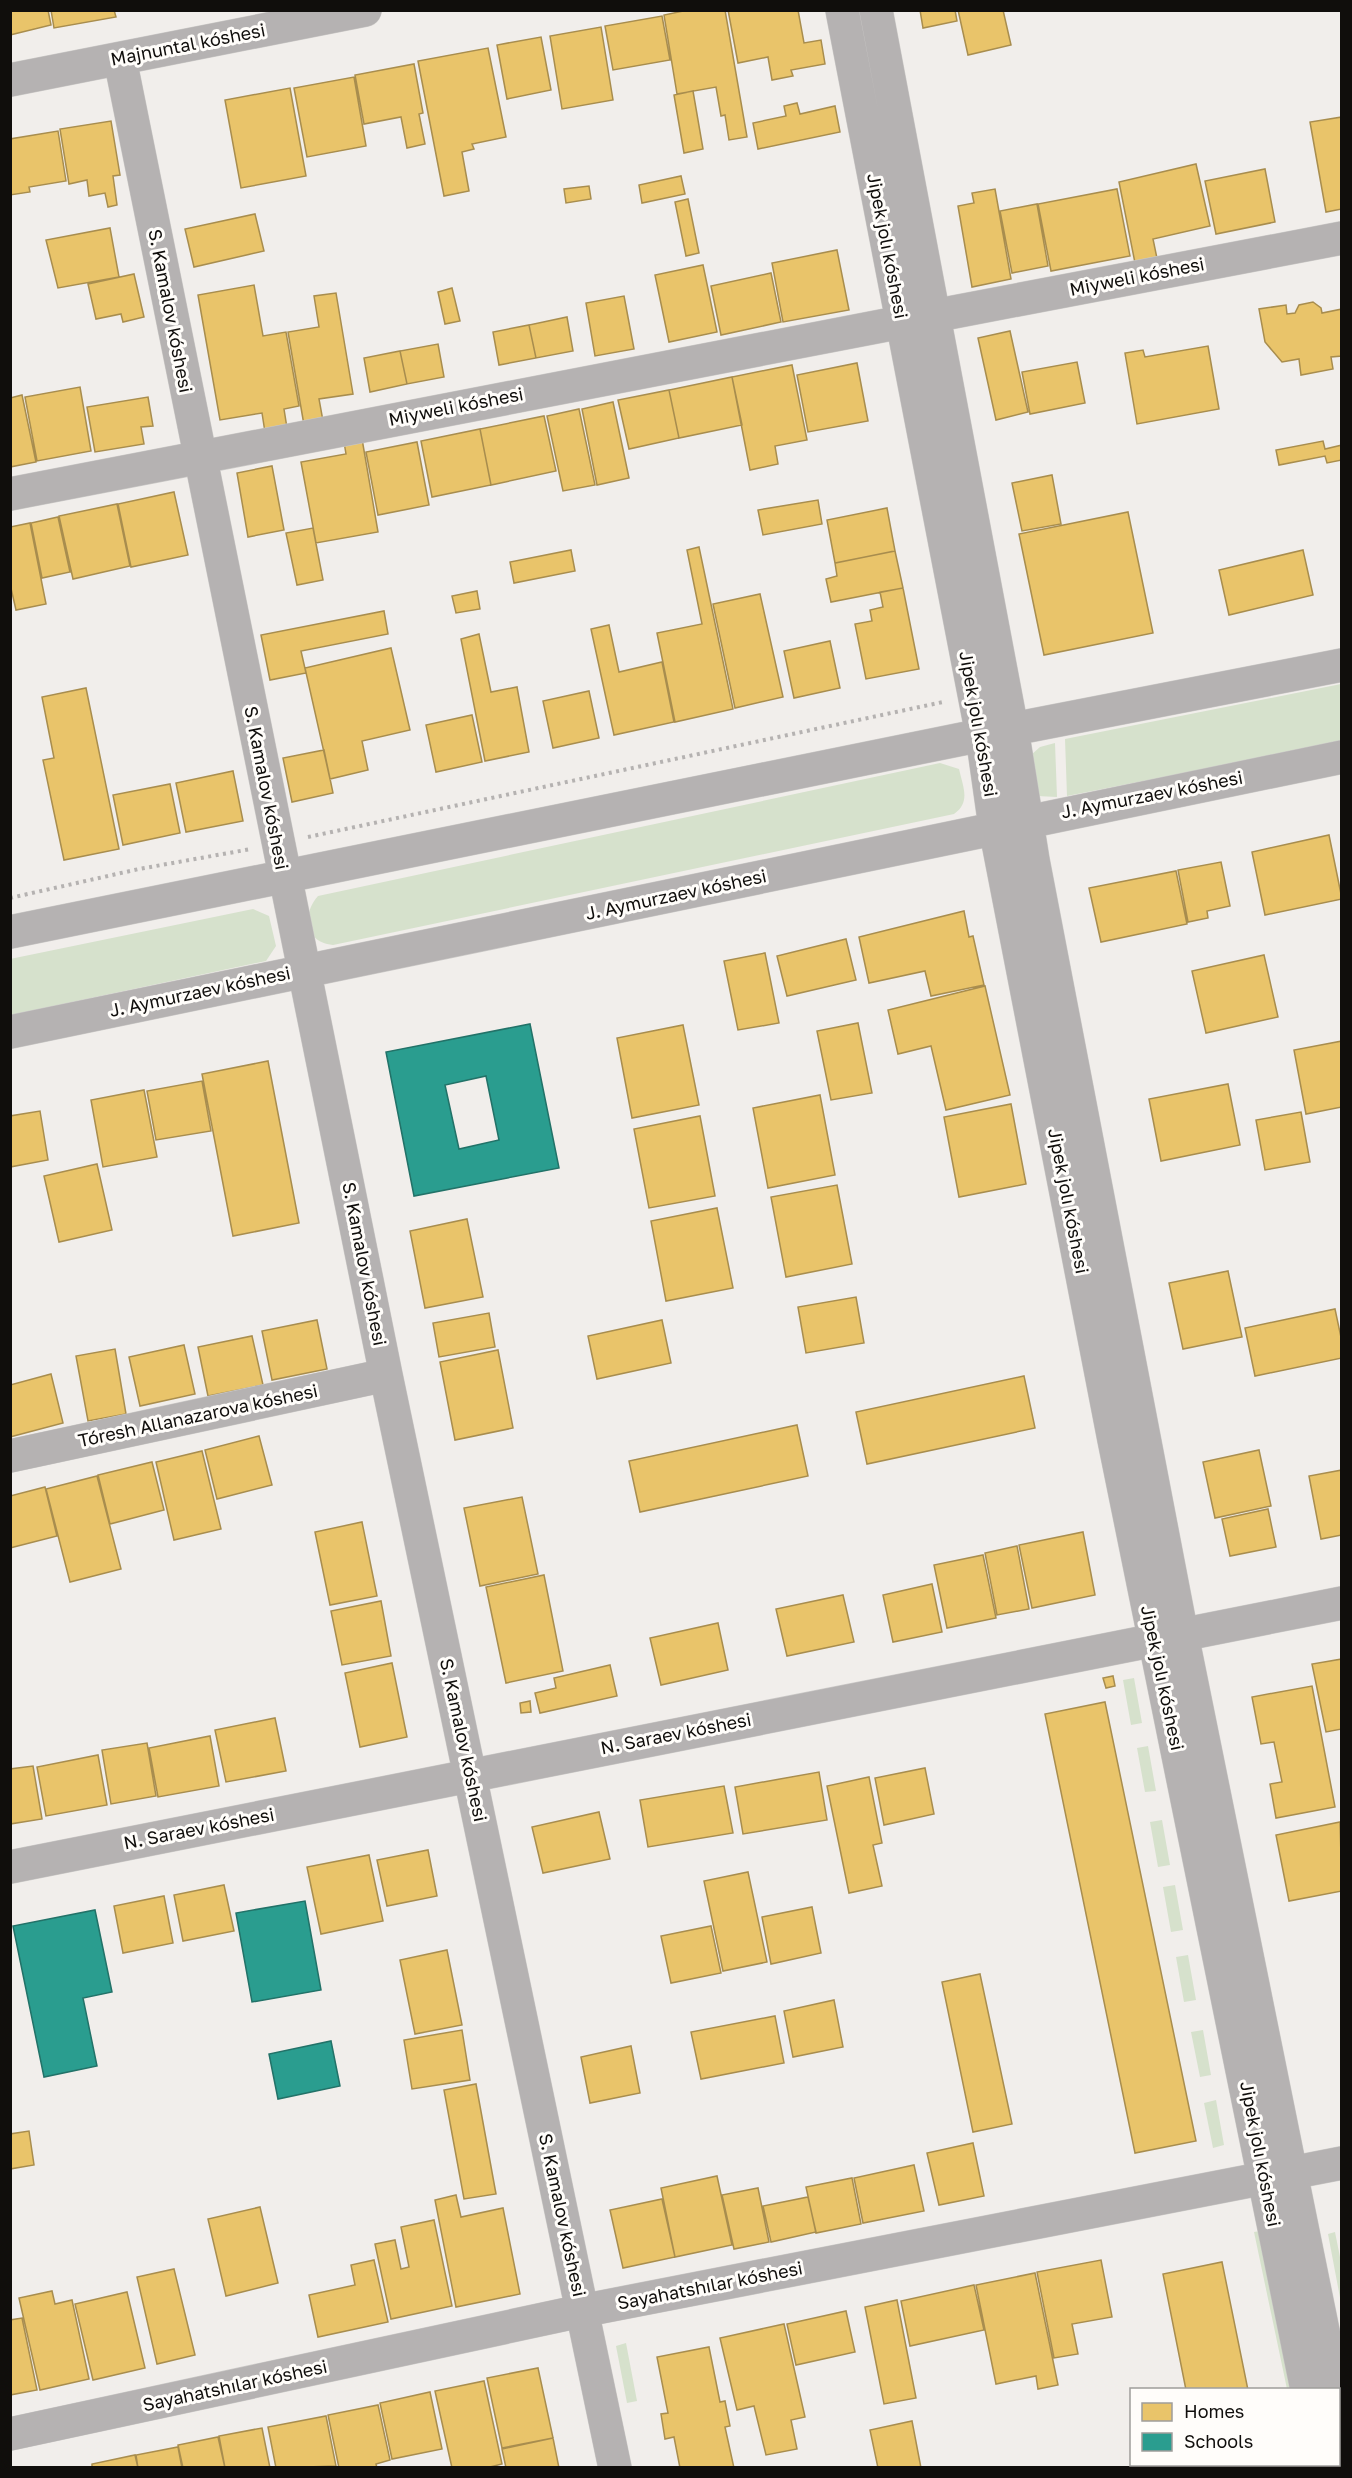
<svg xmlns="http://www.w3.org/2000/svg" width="1352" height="2478" viewBox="0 0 1352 2478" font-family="'Golos Text',sans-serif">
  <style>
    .green { fill: #d6e1cc }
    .homes { fill: #e9c46a; stroke: #a88d4e; stroke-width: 1.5 }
    .schools { fill: #2a9d8f; stroke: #227268; stroke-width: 1.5; fill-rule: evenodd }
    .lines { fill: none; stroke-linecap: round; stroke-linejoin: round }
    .minor-casing { stroke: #cccac8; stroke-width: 34 }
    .path { stroke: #b5b2b1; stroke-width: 4; stroke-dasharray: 3 4.5; stroke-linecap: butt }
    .minor { stroke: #b5b2b2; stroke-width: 33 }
    .labels { text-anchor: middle; stroke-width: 6; stroke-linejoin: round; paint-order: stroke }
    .street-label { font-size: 18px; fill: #100e0c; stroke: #fffdfa }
  </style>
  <rect width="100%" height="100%" fill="#f1eeeb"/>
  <path class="green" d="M 1341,684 L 1341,742 L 1067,796 L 1065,739 Z
    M 1055,743 L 1057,797 L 1037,796 L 1031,755 L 1040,747 Z
    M 940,763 L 959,769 C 963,787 971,802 954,814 L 333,945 C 306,943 301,915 318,896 Z
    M 253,909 L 269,916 L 276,946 L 266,961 L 11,1015 L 10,959 Z
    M 1134,1678 L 1142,1723 L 1131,1725 L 1123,1680 Z
    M 1148,1746 L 1156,1791 L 1145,1792 L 1137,1748 Z
    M 1162,1820 L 1170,1865 L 1158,1867 L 1150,1822 Z
    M 1175,1885 L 1183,1930 L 1171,1932 L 1163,1887 Z
    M 1188,1955 L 1196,2000 L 1184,2002 L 1176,1957 Z
    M 1203,2030 L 1211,2075 L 1200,2077 L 1191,2032 Z
    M 1216,2100 L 1224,2145 L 1213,2148 L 1204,2103 Z
    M 1260,2231 L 1293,2389 L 1287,2389 L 1254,2232 Z
    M 1335,2232 L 1341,2262 L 1341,2303 L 1328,2234 Z
    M 626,2343 L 637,2401 L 627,2403 L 616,2346 Z"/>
  <path class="homes" d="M 10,10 L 48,10 L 51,25 L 10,35 Z
    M 51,10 L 114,10 L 116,17 L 54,28 Z
    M 688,10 L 725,10 L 747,137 L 729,140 L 725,115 L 721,116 L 716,87 L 677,94 L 664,15 Z
    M 728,10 L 798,10 L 804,43 L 821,40 L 825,64 L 791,70 L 793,76 L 772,80 L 768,57 L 738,63 Z
    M 920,10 L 955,10 L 957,21 L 923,28 Z
    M 958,10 L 1003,10 L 1011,45 L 968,55 Z
    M 662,16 L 670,60 L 613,70 L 605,26 Z
    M 601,27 L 613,100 L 562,109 L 550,36 Z
    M 541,37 L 551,90 L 507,99 L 497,45 Z
    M 488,48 L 506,137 L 472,144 L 474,149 L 462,152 L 469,191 L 444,196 L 418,61 Z
    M 414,64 L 423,113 L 419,114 L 425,144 L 407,148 L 401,117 L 364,124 L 355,75 Z
    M 354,77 L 366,146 L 307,157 L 294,88 Z
    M 290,88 L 306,176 L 241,188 L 225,100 Z
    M 693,91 L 703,149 L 684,153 L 674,95 Z
    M 797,103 L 800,114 L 835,106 L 840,132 L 758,149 L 753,123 L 786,116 L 784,106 Z
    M 1342,117 L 1342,209 L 1326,212 L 1310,122 Z
    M 111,121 L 120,175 L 113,176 L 117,205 L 108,207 L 105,193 L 89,196 L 87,180 L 69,184 L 60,129 Z
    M 58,131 L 66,181 L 29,187 L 30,192 L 10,195 L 10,139 Z
    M 1196,164 L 1210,226 L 1153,239 L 1159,268 L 1137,273 L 1119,182 Z
    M 1265,169 L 1275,222 L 1216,234 L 1205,181 Z
    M 681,176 L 685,194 L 642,203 L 639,185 Z
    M 589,186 L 591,199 L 566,203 L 564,189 Z
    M 995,189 L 1011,279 L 972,287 L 958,206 L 974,203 L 972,193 Z
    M 1117,189 L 1130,256 L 1051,271 L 1038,204 Z
    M 688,199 L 699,253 L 686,256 L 675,202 Z
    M 1037,204 L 1048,266 L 1012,273 L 1000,211 Z
    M 255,214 L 264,251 L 194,267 L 185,229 Z
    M 110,228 L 119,277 L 58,288 L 46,240 Z
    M 837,250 L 849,310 L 783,322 L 772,263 Z
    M 703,265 L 717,332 L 669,342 L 655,275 Z
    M 771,273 L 781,322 L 721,335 L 711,286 Z
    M 134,274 L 144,317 L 123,322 L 121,314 L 96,319 L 88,284 Z
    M 254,285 L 263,336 L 286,332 L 299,406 L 284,409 L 287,428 L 265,432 L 262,413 L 220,420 L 198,295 Z
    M 452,288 L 460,321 L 445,324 L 438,292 Z
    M 336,293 L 353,394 L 319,399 L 323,421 L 304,425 L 288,332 L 319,327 L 314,296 Z
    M 624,296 L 634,349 L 595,356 L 586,303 Z
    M 1313,302 L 1321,308 L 1322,313 L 1342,309 L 1342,356 L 1331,357 L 1333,369 L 1301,375 L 1299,359 L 1282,362 L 1265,342 L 1259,309 L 1286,305 L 1287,314 L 1295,313 L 1299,305 Z
    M 567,317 L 573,351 L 536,358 L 529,325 Z
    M 529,325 L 536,358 L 499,365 L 493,332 Z
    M 1010,331 L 1028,412 L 996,420 L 978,338 Z
    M 438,344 L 444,377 L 407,384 L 400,351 Z
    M 1208,346 L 1219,409 L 1137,424 L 1125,353 L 1143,350 L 1145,357 Z
    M 400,351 L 407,384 L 370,392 L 364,358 Z
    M 1077,362 L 1085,403 L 1030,414 L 1022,372 Z
    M 857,363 L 868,421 L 808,432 L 797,375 Z
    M 792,365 L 807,440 L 775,446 L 778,464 L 750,470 L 732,377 Z
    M 732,377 L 742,425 L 679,438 L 669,390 Z
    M 80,387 L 91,451 L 37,461 L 25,397 Z
    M 669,390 L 679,438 L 629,449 L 618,400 Z
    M 22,395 L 36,462 L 10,467 L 10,398 Z
    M 148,397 L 153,426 L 141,427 L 144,444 L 95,452 L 87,407 Z
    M 613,402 L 629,478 L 597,485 L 582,409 Z
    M 579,409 L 595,485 L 563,491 L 547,416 Z
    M 544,416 L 556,471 L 491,485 L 480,429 Z
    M 480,429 L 491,485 L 432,497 L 421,441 Z
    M 361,433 L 378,532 L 316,543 L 301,462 L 346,454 L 343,436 Z
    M 1323,441 L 1325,449 L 1342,445 L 1342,460 L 1327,463 L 1325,456 L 1279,465 L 1276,450 Z
    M 417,442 L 429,505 L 378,515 L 366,452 Z
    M 272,466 L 284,530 L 248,537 L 237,473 Z
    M 1052,475 L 1061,524 L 1022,531 L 1012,483 Z
    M 174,492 L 188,555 L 131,567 L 118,504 Z
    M 818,500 L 822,524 L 763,535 L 758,510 Z
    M 117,504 L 130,566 L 73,579 L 59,516 Z
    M 887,508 L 895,551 L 835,563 L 827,520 Z
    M 1128,512 L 1153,633 L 1044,655 L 1019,534 Z
    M 58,517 L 70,572 L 42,578 L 31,523 Z
    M 30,523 L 46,604 L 16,610 L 10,584 L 10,527 Z
    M 313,528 L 323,580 L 297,585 L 286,533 Z
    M 699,547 L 733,709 L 675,722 L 657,633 L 702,624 L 687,550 Z
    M 571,550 L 575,571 L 514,583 L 510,562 Z
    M 1303,550 L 1313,595 L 1229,615 L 1219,570 Z
    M 895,551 L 903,588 L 831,602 L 826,579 L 837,576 L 835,563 Z
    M 903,588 L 919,669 L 866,679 L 855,624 L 872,621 L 870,610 L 883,607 L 880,592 Z
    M 477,591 L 480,609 L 456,613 L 452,596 Z
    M 760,594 L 783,697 L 735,708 L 713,604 Z
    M 384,611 L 388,634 L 301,651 L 306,673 L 270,680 L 261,635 Z
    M 609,625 L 619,672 L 662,662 L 674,722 L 614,735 L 591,629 Z
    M 479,634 L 491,692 L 517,687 L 529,752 L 485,761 L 461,639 Z
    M 830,641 L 840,688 L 794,698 L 784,651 Z
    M 391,648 L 410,730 L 362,741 L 368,770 L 330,779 L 305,668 Z
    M 86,688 L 119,849 L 64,860 L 43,760 L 54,758 L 42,697 Z
    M 589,691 L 599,738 L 553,748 L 543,701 Z
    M 472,715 L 482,762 L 436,772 L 426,725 Z
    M 324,750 L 333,793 L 292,802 L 283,758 Z
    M 233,771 L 243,821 L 186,832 L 176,783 Z
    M 170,784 L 180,833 L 123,845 L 113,795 Z
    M 1329,835 L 1342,899 L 1265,915 L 1252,852 Z
    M 1221,862 L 1230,906 L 1207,911 L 1208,918 L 1188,922 L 1178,870 Z
    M 1176,871 L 1187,924 L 1101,942 L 1089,888 Z
    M 964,911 L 969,937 L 973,936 L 984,985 L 931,996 L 925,971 L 869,983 L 859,937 Z
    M 846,939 L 856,980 L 787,996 L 777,956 Z
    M 765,953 L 779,1023 L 738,1030 L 724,961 Z
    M 1264,955 L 1278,1017 L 1206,1033 L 1192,971 Z
    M 985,986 L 1010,1095 L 946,1110 L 931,1046 L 898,1054 L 888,1010 Z
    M 858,1023 L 872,1093 L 831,1100 L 817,1031 Z
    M 683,1025 L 699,1105 L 632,1118 L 617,1038 Z
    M 1342,1041 L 1342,1107 L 1306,1114 L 1294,1050 Z
    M 268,1061 L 299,1223 L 233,1236 L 202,1074 Z
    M 202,1081 L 211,1131 L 156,1140 L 147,1091 Z
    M 1228,1084 L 1240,1145 L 1161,1161 L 1149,1099 Z
    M 144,1090 L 157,1157 L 103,1167 L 91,1100 Z
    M 820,1095 L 835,1175 L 768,1188 L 753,1108 Z
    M 1011,1104 L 1026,1184 L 959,1197 L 944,1117 Z
    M 40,1111 L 48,1160 L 10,1167 L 10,1116 Z
    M 1301,1112 L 1310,1162 L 1265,1170 L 1256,1120 Z
    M 700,1116 L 715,1196 L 649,1208 L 634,1129 Z
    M 97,1164 L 112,1230 L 59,1242 L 44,1176 Z
    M 837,1185 L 852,1264 L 786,1277 L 771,1197 Z
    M 717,1208 L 733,1288 L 666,1301 L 651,1221 Z
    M 467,1219 L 483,1297 L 425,1308 L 410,1231 Z
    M 1228,1271 L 1242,1337 L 1183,1349 L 1169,1283 Z
    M 856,1297 L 864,1343 L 806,1353 L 798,1307 Z
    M 1335,1309 L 1342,1342 L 1342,1358 L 1255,1376 L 1245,1328 Z
    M 489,1313 L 495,1347 L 439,1357 L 433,1323 Z
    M 317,1320 L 327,1369 L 272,1380 L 262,1331 Z
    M 662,1320 L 671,1363 L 597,1379 L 588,1336 Z
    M 252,1336 L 263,1385 L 208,1396 L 198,1347 Z
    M 184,1345 L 195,1394 L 140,1406 L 129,1357 Z
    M 115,1349 L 126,1414 L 88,1421 L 76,1356 Z
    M 498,1350 L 513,1428 L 455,1440 L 440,1362 Z
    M 51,1374 L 63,1423 L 10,1437 L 10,1385 Z
    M 1024,1376 L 1035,1428 L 867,1464 L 856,1412 Z
    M 797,1425 L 808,1476 L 640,1512 L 629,1461 Z
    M 259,1436 L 272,1485 L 217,1499 L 205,1450 Z
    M 1259,1450 L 1271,1506 L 1215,1518 L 1203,1462 Z
    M 202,1451 L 221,1529 L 174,1540 L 156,1462 Z
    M 152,1462 L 164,1510 L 110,1524 L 98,1475 Z
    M 1342,1470 L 1342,1535 L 1321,1539 L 1309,1476 Z
    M 97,1476 L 121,1569 L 70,1582 L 46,1489 Z
    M 45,1487 L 57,1536 L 10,1548 L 10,1496 Z
    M 522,1497 L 538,1574 L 480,1586 L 464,1508 Z
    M 1268,1509 L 1276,1547 L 1230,1556 L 1222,1519 Z
    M 362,1522 L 377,1596 L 330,1605 L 315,1532 Z
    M 1083,1532 L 1095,1595 L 1032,1608 L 1019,1545 Z
    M 1017,1546 L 1029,1609 L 997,1615 L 985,1553 Z
    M 983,1555 L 996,1618 L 947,1628 L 934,1565 Z
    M 544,1575 L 563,1671 L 506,1683 L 486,1587 Z
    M 932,1584 L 942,1632 L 893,1642 L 883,1595 Z
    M 843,1595 L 854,1642 L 787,1656 L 776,1609 Z
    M 381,1601 L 391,1656 L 342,1665 L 331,1611 Z
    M 718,1623 L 728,1670 L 661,1685 L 650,1638 Z
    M 1342,1659 L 1342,1729 L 1326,1732 L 1312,1664 Z
    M 392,1663 L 407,1737 L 360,1747 L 345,1673 Z
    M 610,1665 L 617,1696 L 540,1713 L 535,1693 L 556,1688 L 554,1678 Z
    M 1113,1676 L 1115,1686 L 1106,1688 L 1103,1678 Z
    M 1312,1686 L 1335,1807 L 1276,1818 L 1270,1784 L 1282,1782 L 1274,1742 L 1261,1744 L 1252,1697 Z
    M 530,1701 L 531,1712 L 521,1713 L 520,1703 Z
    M 1105,1702 L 1196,2141 L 1135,2153 L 1045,1714 Z
    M 275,1718 L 286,1771 L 226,1782 L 215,1730 Z
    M 210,1736 L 219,1786 L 158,1797 L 149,1748 Z
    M 147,1743 L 156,1796 L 111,1804 L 102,1750 Z
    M 98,1755 L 107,1805 L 46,1816 L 37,1767 Z
    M 33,1766 L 42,1819 L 10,1824 L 10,1769 Z
    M 925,1768 L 934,1814 L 884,1825 L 875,1778 Z
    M 819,1772 L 827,1820 L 743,1834 L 735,1787 Z
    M 869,1777 L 882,1843 L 873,1845 L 882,1886 L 849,1893 L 827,1786 Z
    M 724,1786 L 733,1833 L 648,1847 L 640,1800 Z
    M 599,1812 L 610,1859 L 543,1873 L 532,1827 Z
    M 1340,1822 L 1342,1891 L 1289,1901 L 1276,1835 Z
    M 428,1850 L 437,1896 L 387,1906 L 377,1860 Z
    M 369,1855 L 383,1921 L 321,1934 L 307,1867 Z
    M 748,1872 L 767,1962 L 723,1971 L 704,1881 Z
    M 224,1885 L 234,1931 L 183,1941 L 174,1895 Z
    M 164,1896 L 173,1943 L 123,1953 L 114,1906 Z
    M 812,1907 L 821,1953 L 771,1964 L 762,1917 Z
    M 711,1926 L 721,1973 L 671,1983 L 661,1936 Z
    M 447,1950 L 462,2025 L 415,2034 L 400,1960 Z
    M 980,1974 L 1012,2124 L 973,2132 L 942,1982 Z
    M 834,2000 L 843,2047 L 793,2057 L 784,2011 Z
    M 775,2016 L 784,2063 L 701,2079 L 691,2032 Z
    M 462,2030 L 470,2080 L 412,2089 L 404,2040 Z
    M 631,2046 L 640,2093 L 590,2103 L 581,2057 Z
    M 476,2084 L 496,2194 L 464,2199 L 444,2090 Z
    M 29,2131 L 34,2165 L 10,2169 L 10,2134 Z
    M 973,2143 L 984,2196 L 939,2205 L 927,2153 Z
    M 914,2165 L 924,2211 L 863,2223 L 854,2178 Z
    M 717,2176 L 732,2245 L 675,2257 L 661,2188 Z
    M 852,2178 L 861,2224 L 816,2233 L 806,2187 Z
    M 758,2188 L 769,2242 L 734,2249 L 722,2195 Z
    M 456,2195 L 461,2217 L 503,2208 L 520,2294 L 456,2307 L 435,2200 Z
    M 808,2197 L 816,2232 L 771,2242 L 763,2206 Z
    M 662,2199 L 675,2257 L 623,2268 L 610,2210 Z
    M 260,2207 L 278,2283 L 226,2296 L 208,2219 Z
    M 434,2220 L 452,2306 L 391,2319 L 375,2244 L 395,2240 L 401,2269 L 409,2267 L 401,2227 Z
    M 374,2260 L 388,2322 L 318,2337 L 309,2295 L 355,2285 L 351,2265 Z
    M 1101,2260 L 1112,2317 L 1072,2324 L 1078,2354 L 1054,2358 L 1037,2272 Z
    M 1222,2262 L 1248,2390 L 1186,2390 L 1163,2274 Z
    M 174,2269 L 195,2355 L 157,2364 L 137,2277 Z
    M 1035,2273 L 1058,2385 L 1038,2389 L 1036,2376 L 996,2384 L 976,2285 Z
    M 974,2285 L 984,2330 L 910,2346 L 901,2301 Z
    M 52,2291 L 55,2304 L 72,2300 L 89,2379 L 40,2390 L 19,2298 Z
    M 127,2292 L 145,2368 L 93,2380 L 75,2304 Z
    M 897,2300 L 916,2398 L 884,2404 L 865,2307 Z
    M 846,2311 L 855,2352 L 796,2365 L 787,2324 Z
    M 22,2318 L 37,2390 L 10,2395 L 10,2320 Z
    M 784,2324 L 805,2417 L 791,2420 L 797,2449 L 766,2455 L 754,2406 L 737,2410 L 720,2338 Z
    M 709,2347 L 720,2402 L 725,2401 L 730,2426 L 725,2427 L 734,2468 L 680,2468 L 674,2437 L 665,2439 L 661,2414 L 668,2413 L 657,2357 Z
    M 538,2368 L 553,2438 L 502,2448 L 487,2378 Z
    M 484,2381 L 502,2464 L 486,2468 L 452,2468 L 435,2391 Z
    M 430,2392 L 442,2449 L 392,2459 L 380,2403 Z
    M 378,2405 L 390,2460 L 376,2464 L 377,2468 L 339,2468 L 328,2415 Z
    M 326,2416 L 336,2466 L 276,2468 L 268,2427 Z
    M 912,2421 L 921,2468 L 878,2468 L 870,2430 Z
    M 262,2428 L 270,2468 L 225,2468 L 219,2436 Z
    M 218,2437 L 225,2468 L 183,2468 L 178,2445 Z
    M 553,2438 L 559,2468 L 506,2468 L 502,2449 Z
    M 178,2447 L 182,2468 L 138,2468 L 136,2455 Z
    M 135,2455 L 138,2468 L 92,2468 L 92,2464 Z
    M 1201,2464 L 1264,2464 L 1264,2468 L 1202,2468 Z"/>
  <path class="schools" d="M 530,1024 L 559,1168 L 414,1196 L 386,1052 ZM 486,1076 L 499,1140 L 459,1149 L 445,1085 Z
    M 305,1901 L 321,1990 L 252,2002 L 236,1913 Z
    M 95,1910 L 112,1992 L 83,1998 L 97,2066 L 44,2077 L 13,1926 Z
    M 331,2041 L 340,2086 L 278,2099 L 269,2054 Z"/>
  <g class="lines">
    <defs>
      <path id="minor" d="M 842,10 L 982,735 L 995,827 L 1114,1440 L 1307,2390
        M 876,10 L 1012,729 L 1033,860 L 1182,1635 L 1335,2390
        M 120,59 L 386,1375 L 615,2468
        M 10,80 L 365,10
        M 933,316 L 1342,238
        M 10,494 L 902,322
        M 10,932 L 982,735 L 1342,665
        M 10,1032 L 1342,757
        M 10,1456 L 386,1375
        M 10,1867 L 1342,1603
        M 1338,2406 L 1342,2421
        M 10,2434 L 581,2311 L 1342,2163
        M 1323,2464 L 1323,2468"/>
    </defs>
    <use href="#minor" class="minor-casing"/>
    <path class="path" d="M 308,837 L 943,702
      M 10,898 L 139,869 L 251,849"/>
    <use href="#minor" class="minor"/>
  </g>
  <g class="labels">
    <g class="street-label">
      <text transform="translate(188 45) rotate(-11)" y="6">Majnuntal kóshesi</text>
      <text transform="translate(887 246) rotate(79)" y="6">Jipek jolı kóshesi</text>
      <text transform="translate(1137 277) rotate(-11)" y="6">Miyweli kóshesi</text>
      <text transform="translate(170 311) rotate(79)" y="6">S. Kamalov kóshesi</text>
      <text transform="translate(456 407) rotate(-11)" y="6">Miyweli kóshesi</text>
      <text transform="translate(978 724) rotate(80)" y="6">Jipek jolı kóshesi</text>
      <text transform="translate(266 788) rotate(79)" y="6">S. Kamalov kóshesi</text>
      <text transform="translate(1152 795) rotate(-11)" y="6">J. Aymurzaev kóshesi</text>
      <text transform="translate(676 895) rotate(-12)" y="6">J. Aymurzaev kóshesi</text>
      <text transform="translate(200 992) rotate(-12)" y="6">J. Aymurzaev kóshesi</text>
      <text transform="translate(1068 1201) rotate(79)" y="6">Jipek jolı kóshesi</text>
      <text transform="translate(364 1264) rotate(79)" y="6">S. Kamalov kóshesi</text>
      <text transform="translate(198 1416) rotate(-12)" y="6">Tóresh Allanazarova kóshesi</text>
      <text transform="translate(1162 1678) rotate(78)" y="6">Jipek jolı kóshesi</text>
      <text transform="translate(676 1734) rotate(-11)" y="6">N. Saraev kóshesi</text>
      <text transform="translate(463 1740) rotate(78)" y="6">S. Kamalov kóshesi</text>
      <text transform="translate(199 1829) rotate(-11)" y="6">N. Saraev kóshesi</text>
      <text transform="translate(1260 2154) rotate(79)" y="6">Jipek jolı kóshesi</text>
      <text transform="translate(562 2215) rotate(78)" y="6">S. Kamalov kóshesi</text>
      <text transform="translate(710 2286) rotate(-11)" y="6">Sayahatshılar kóshesi</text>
      <text transform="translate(235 2386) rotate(-12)" y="6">Sayahatshılar kóshesi</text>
    </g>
  </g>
  <rect width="1352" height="2478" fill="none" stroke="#100e0c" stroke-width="24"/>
  <rect x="1130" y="2388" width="210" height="78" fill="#fffdfa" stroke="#9f9d9b" stroke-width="1.5"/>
  <rect x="1142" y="2403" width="30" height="18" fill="#e9c46a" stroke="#9f9d9b" stroke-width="1.5"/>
  <text x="1184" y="2418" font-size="18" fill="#100e0c">Homes</text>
  <rect x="1142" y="2433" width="30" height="18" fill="#2a9d8f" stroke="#9f9d9b" stroke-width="1.5"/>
  <text x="1184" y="2448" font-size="18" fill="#100e0c">Schools</text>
</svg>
